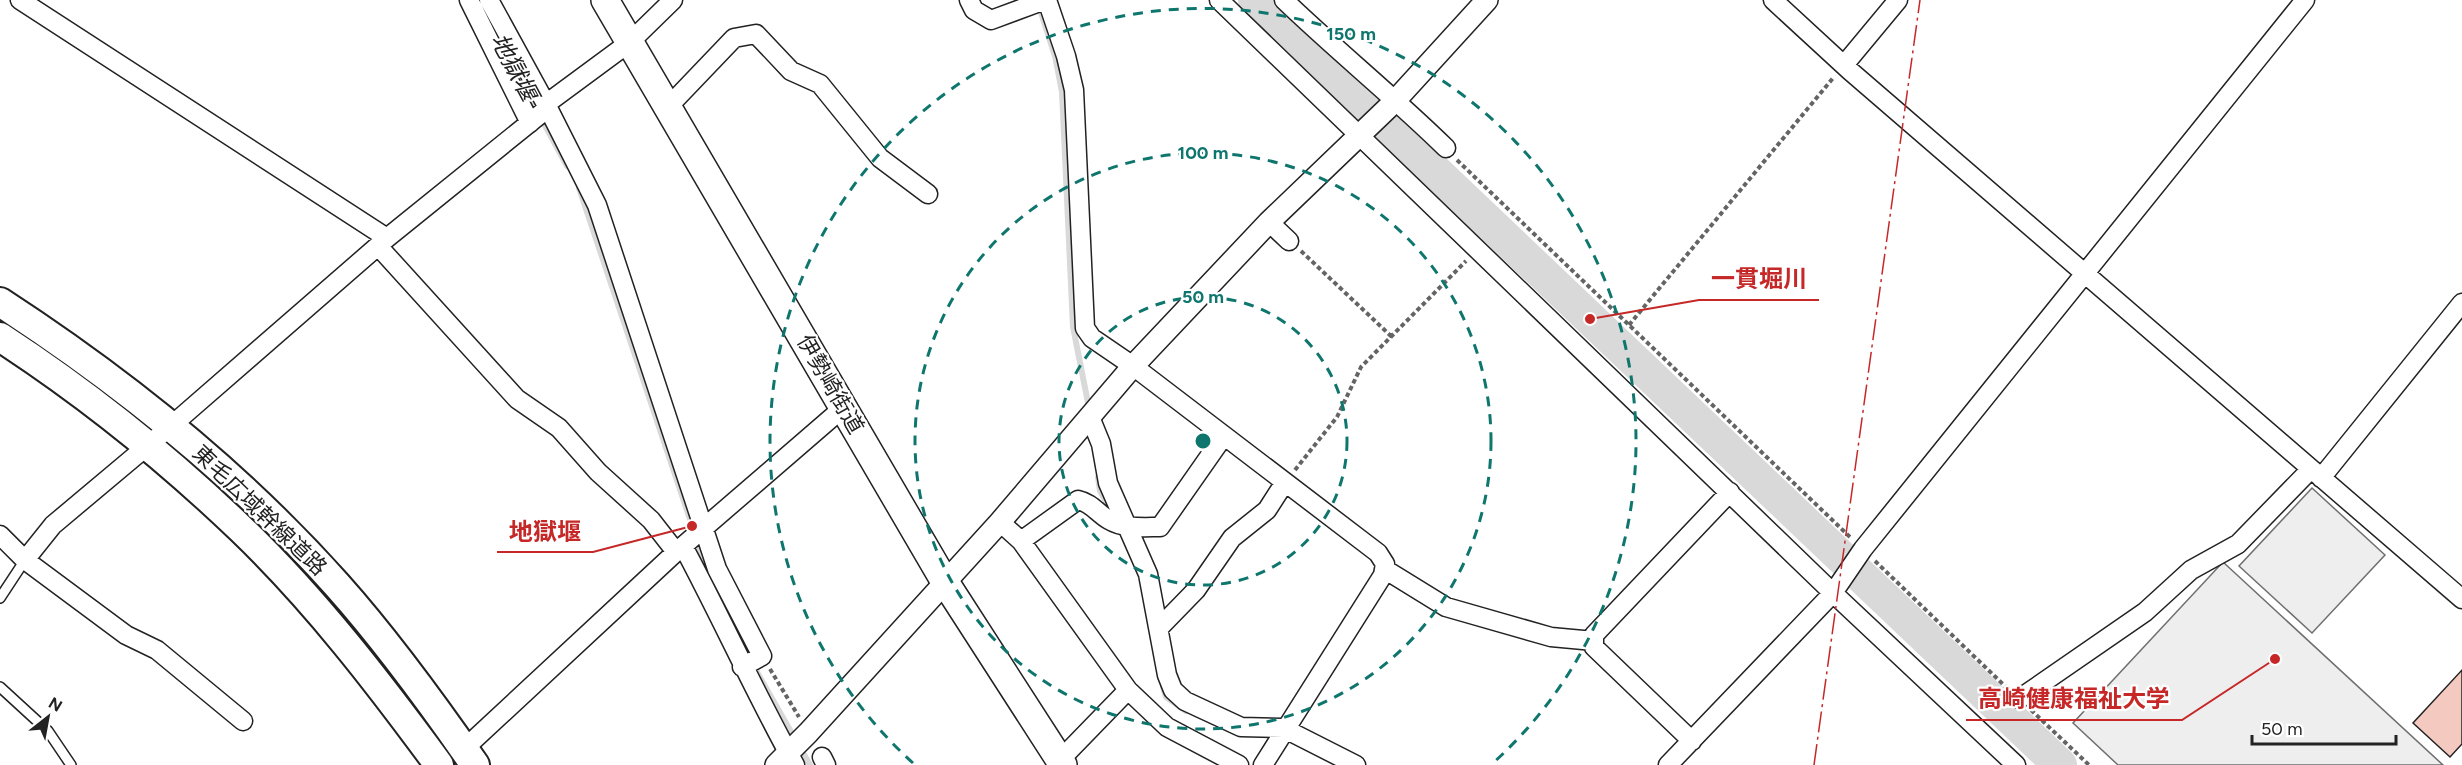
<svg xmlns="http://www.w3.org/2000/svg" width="2462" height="765" viewBox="0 0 2462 765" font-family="Figtree,'Noto Sans JP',sans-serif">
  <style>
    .green { fill: #eee; stroke: #6f6f6f; stroke-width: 1.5 }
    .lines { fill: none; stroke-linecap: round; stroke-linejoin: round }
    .stream { stroke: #d9d9d9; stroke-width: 6 }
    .river { stroke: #d9d9d9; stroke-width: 34 }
    .building { fill: #f3c9c0; stroke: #222; stroke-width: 1.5 }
    .service-casing { stroke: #222; stroke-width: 12 }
    .minor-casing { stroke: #222; stroke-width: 21 }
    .tertiary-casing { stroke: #222; stroke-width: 24 }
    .primary-casing { stroke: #222; stroke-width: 30 }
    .trunk-casing { stroke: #222; stroke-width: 32 }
    .path { stroke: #646464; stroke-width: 4; stroke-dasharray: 4.5 3; stroke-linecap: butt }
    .service { stroke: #fff; stroke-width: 9 }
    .minor { stroke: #fff; stroke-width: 18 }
    .tertiary { stroke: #fff; stroke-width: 21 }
    .primary { stroke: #fff; stroke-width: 27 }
    .trunk { stroke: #fff; stroke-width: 28 }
    .power { stroke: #c62828; stroke-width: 1.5; stroke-dasharray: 21 4.5 3 4.5; stroke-linecap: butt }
    .ring { fill: none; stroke: #0f766e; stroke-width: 3; stroke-dasharray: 10 8 }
    .labels { text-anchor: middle; stroke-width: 4.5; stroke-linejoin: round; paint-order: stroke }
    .street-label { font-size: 22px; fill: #222; stroke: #fff }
    .water-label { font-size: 24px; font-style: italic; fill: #222; stroke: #fff }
    .centre { fill: #0f766e; stroke: #fff; stroke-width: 3 }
    .ring-label { font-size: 18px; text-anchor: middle; font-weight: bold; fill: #0f766e; stroke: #fff; stroke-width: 4.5; stroke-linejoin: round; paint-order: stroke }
    .leader { fill: none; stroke: #c62828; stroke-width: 2 }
    .callout-dot { fill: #c62828; stroke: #fff; stroke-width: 2 }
    .callout-label { font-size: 24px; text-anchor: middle; font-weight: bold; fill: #c62828; stroke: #fff; stroke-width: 4.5; stroke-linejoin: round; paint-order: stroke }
  </style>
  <rect width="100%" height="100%" fill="#fff"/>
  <path class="green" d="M 2312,488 L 2385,555 L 2312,633 L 2239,566 Z
    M 2223,562 L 2443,765 L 2118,765 L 2073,723 Z"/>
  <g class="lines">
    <path class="stream" d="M 1038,3 L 1055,56 L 1062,92 L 1073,327 L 1089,408
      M 489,22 L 567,166
      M 579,188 L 709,576 L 758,674 L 810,765
      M 1098,477 L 1100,491 L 1112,512
      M 1163,687 L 1166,697 L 1186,711"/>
    <path class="river" d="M 1255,0 L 2060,765"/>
  </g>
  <path class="building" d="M 2462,670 L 2462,744 L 2450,757 L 2413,723 Z"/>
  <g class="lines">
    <defs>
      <path id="service" d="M 0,598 L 25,560
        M 0,687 L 48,731 L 71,765"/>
      <path id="minor" d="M 20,0 L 387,238
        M 469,0 L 530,123
        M 489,0 L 546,104 L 597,205 L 717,569 L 762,656 L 742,667
        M 969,0 L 974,10 L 991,20 L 1045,0
        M 1047,0 L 1066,56 L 1074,90 L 1085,328 L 1092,338 L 1133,366 L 1378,553 L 1385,564 L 1383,575 L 1263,765
        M 1219,0 L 1833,593 L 2016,765
        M 1284,0 C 1337,51 1394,97 1446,148
        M 1773,0 L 1849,70 L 2462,599
        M 1844,65 L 1898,0
        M 546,104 L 630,42 L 673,0
        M 668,107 L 734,38 L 756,34 L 791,71 L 820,84 L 880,158 L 928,194
        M 1269,222 L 1289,241
        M 378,246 L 517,399 L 559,428 L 598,472 L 651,520 L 676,552
        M 1090,417 L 1101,444 L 1108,483 L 1148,574 L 1167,675 L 1173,690 L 1185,701 L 1241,727 L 1283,728 L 1356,765
        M 2321,478 L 2462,303
        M 1000,522 L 1021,541 L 1128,690 L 1167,727 L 1239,765
        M 0,535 L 25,560 L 126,635 L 157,650 L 243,721
        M 1021,541 L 1078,500 C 1092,503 1097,513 1109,520 C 1124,529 1143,527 1160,527 L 1223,437
        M 683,546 C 722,619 755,693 795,765
        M 25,560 L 53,525 L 171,426 L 387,238 L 548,108
        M 1386,570 L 1446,607 L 1551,637 L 1594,641
        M 1159,628 L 1196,590 L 1232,538 L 1267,510 L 1285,482
        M 2019,699 L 2145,612 L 2191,570 L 2238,544 L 2311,469
        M 1692,741 L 1594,647 L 1594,635 L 1730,492
        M 464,749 L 676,552 L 844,407
        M 822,757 L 826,765
        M 1060,760 L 1128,690
        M 1668,765 L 1833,593 L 1863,549 L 2305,0"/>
      <path id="tertiary" d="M 776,765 L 808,733 L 1000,522 L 1133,366 L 1269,222 L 1393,103 L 1487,0"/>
      <path id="primary" d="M 605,0 L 945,582 L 1063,765"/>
      <path id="trunk" d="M 0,302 C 123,382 239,475 337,585 C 387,641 432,703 475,765
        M 0,337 C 86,393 167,458 241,529 C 315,600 378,682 439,765"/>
    </defs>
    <use href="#service" class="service-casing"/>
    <use href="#minor" class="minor-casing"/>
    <use href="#tertiary" class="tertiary-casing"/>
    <use href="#primary" class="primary-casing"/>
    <use href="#trunk" class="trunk-casing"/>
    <path class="path" d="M 1457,160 L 1850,537
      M 1301,251 L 1392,337
      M 1629,325 L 1833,78
      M 1295,470 L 1337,417 L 1361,367 L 1466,261
      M 1875,561 L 2008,689
      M 770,669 L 799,717
      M 2031,710 L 2089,765"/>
    <use href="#service" class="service"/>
    <use href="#minor" class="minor"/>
    <use href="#tertiary" class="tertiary"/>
    <use href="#primary" class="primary"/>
    <use href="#trunk" class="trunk"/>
    <path class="power" d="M 1814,765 L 1920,0"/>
  </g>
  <g class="ring">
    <circle cx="1203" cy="441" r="144"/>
    <circle cx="1203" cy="441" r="288"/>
    <path d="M913 763A433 433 0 1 1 1493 763"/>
  </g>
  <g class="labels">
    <g class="street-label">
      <text transform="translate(831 384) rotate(60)" y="8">伊勢崎街道</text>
      <text transform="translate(260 510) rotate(44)" y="8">東毛広域幹線道路</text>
    </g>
    <g class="water-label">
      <text transform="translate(514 67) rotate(62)" y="8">地獄堰</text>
    </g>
  </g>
  <circle cx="1203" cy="441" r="9" class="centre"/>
  <g class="ring-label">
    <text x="1351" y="40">150 m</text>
    <text x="1203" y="159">100 m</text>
    <text x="1203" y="303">50 m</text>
  </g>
  <path class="leader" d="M1590 319L1699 300H1819M692 526L593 552H497M2275 659L2182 720H1966"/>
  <g class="callout-dot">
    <circle cx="1590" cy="319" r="6"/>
    <circle cx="692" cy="526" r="6"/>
    <circle cx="2275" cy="659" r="6"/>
  </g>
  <g class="callout-label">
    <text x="1759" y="287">一貫堀川</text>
    <text x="545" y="540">地獄堰</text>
    <text x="2074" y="707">高崎健康福祉大学</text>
  </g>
  <g transform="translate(48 717) rotate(31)" stroke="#ffffff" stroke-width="4.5" paint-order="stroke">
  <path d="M0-4.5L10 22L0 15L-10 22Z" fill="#222222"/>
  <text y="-9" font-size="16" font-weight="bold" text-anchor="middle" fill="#222222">N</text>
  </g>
  <path d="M2252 735v9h144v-9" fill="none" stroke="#222222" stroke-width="3"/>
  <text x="2261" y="735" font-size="18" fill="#222222" stroke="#ffffff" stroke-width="4.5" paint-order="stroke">50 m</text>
</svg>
